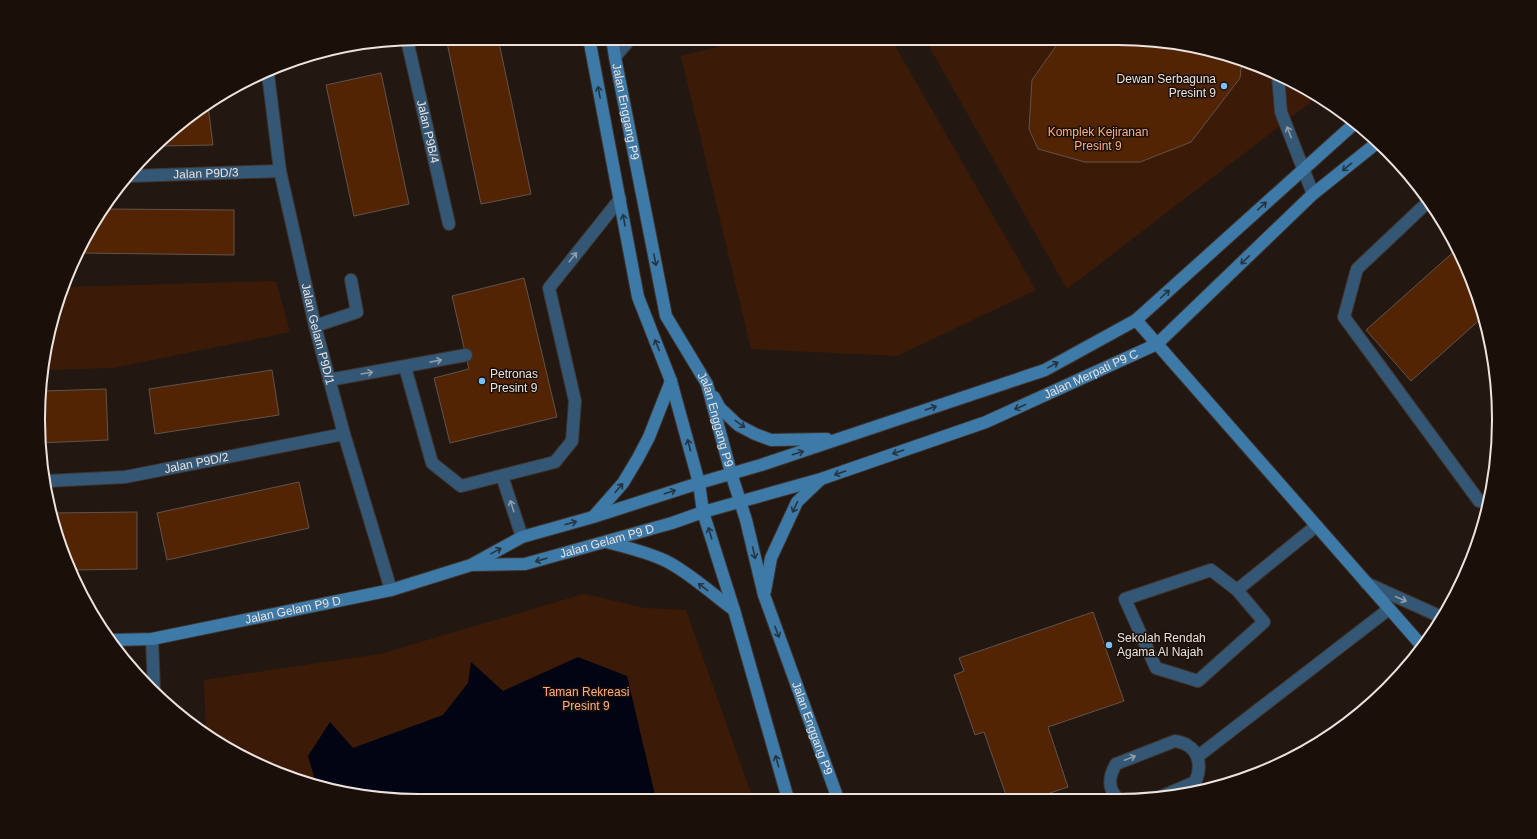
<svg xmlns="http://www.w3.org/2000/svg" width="1537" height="839" viewBox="0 0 1537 839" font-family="Arial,sans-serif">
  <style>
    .green { fill: #3b1b07 }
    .water { fill: #000413 }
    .building { fill: #532403; stroke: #61534b }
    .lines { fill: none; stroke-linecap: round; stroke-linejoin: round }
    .lane-casing { stroke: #3f342e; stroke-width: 14 }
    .street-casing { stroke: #3f342e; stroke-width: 14 }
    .secondary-casing { stroke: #3f342e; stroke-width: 14 }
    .lane { stroke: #335774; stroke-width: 12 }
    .street { stroke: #335774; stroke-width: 12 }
    .secondary { stroke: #3d7aa8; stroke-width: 12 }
    .oneway { stroke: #263441 }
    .oneway2 { stroke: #909daa }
    .poi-dot { fill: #78bff8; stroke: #1a0f09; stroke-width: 1.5 }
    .labels { text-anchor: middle; stroke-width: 3; stroke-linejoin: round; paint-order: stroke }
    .poi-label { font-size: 12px; fill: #ece3df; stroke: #1a0f09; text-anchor: start }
    .street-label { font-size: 12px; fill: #ece3df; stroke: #1a0f09 }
    .park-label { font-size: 12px; fill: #fdae81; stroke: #1a0f09 }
    .rim { fill: none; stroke: #ece3df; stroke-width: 2 }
  </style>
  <rect width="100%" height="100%" fill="#231811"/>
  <path class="green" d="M 752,38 L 891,39 L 1036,290 L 897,356 L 751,349 L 681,56 Z
    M 925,39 L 1142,39 L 1216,51 L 1308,89 L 1317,96 L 1315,99 L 1067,289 Z
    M 276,281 L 290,332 L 112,368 L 46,370 L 51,321 L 66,287 Z
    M 584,594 L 645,608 L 686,610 L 753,799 L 395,800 L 321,788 L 229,750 L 206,731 L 204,680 L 380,654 Z"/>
  <path class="water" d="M 578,657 L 627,676 L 656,799 L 395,800 L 317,786 L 308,756 L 330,722 L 353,748 L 443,715 L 468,683 L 471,662 L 503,691 Z"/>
  <path class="building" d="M 446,38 L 498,38 L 531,194 L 481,204 Z
    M 1061,39 L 1142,39 L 1216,51 L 1242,62 L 1240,78 L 1191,142 L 1140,162 L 1085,162 L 1038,149 L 1029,129 L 1032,80 Z
    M 381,73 L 409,204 L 354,216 L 326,85 Z
    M 208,106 L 213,145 L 160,146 L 187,117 Z
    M 102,209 L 234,210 L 234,255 L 82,253 Z
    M 1458,248 L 1484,316 L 1411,381 L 1366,330 Z
    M 524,278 L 557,417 L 450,443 L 434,378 L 469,369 L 452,296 Z
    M 272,370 L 279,415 L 155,434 L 149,389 Z
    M 106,389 L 108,440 L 39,443 L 44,391 Z
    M 299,482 L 309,528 L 167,560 L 157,513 Z
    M 137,512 L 137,569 L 70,570 L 67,566 L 55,513 Z
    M 1093,612 L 1124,701 L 1048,727 L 1068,787 L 1035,798 L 1007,798 L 984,732 L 975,735 L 954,675 L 964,671 L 959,658 Z"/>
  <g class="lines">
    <defs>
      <path id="lane" d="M 1278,76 L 1281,112 L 1313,194
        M 1429,201 L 1357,269 L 1344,317 L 1479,501 L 1488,502
        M 315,326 L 357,312 L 351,280
        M 405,367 L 432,463 L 461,486 L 555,462 L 572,441 L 575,401 L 549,288 L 620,199
        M 329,380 L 466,355
        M 502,476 L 522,537
        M 1211,570 L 1237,590 L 1264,622 L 1198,681 L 1156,668 L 1125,599 Z
        M 1366,583 L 1437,615 L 1442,619
        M 1237,590 L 1316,526
        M 152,639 L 154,689
        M 1197,757 L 1389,609
        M 1117,798 C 1107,787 1109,776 1116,764 L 1175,741 C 1179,742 1184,743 1187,745 C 1201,753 1201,770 1195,782 L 1158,798"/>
      <g id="street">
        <path id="s1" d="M 407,40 L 449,224"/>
        <path d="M 615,57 L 631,38"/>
        <path id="s2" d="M 268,74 L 280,171 L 315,326 L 344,434 L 391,590"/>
        <path id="s3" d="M 132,176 L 280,171"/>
        <path id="s4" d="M 47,481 L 125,477 L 344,434"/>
      </g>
      <g id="secondary">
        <path d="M 589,38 L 638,297 L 671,381 L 699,483 L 703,512 L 734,610 L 788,799"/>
        <path id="s5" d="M 612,38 L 615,57 L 666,316 L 707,384 L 731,473 L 746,520 L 764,595 L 838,799"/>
        <path d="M 1136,320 L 1422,646"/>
        <path d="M 714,397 L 720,408 L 738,425 L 755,434 L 771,440 L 827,439"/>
        <path d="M 594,516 L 623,483 L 638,458 L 649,437 L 671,381"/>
        <path d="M 606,542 C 626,547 647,552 666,561 C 690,573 712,594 734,610"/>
        <path id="s6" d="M 472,565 L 525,564 L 672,523 L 703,512 L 821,479 L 986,422 L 1157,344 L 1313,194 L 1378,142"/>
        <path d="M 765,591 L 771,558 L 797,502 L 820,480"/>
        <path id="s7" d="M 113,640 L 152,639 L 391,590 L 471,565 L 522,537 L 593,517 L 699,483 L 761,465 L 1045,370 L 1136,320 L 1355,123"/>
      </g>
    </defs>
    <use href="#lane" class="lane-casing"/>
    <use href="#street" class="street-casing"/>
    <use href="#secondary" class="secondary-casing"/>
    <use href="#lane" class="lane"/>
    <use href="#street" class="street"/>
    <use href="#secondary" class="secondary"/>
  </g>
  <defs><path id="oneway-shaft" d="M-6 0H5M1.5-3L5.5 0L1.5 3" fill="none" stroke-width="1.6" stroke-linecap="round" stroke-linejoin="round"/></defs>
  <g class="oneway">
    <use href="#oneway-shaft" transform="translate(599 92) rotate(-101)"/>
    <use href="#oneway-shaft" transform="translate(1347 167) rotate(141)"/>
    <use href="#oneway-shaft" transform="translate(1262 206) rotate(-42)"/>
    <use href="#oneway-shaft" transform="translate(624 220) rotate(-100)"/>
    <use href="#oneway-shaft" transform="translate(655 260) rotate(79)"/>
    <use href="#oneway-shaft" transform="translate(1245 260) rotate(136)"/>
    <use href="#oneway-shaft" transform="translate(1165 294) rotate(-42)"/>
    <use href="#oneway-shaft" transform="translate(657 345) rotate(-112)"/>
    <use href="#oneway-shaft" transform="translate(1053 365) rotate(-29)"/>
    <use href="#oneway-shaft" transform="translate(1020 407) rotate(156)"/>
    <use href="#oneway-shaft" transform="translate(931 408) rotate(-19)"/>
    <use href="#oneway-shaft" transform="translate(740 424) rotate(36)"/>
    <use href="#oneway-shaft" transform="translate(689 445) rotate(-105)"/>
    <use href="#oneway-shaft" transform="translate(898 452) rotate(161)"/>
    <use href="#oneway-shaft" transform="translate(798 453) rotate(-18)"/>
    <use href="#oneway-shaft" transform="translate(840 473) rotate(161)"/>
    <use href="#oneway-shaft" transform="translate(619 488) rotate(-49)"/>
    <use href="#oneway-shaft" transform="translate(670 492) rotate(-18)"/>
    <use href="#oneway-shaft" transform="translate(795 507) rotate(116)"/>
    <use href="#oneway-shaft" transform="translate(571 523) rotate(-15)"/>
    <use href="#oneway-shaft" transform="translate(710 533) rotate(-107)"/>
    <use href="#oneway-shaft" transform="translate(496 551) rotate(-29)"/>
    <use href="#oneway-shaft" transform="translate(754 553) rotate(77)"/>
    <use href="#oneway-shaft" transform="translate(541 560) rotate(164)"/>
    <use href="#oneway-shaft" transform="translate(703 587) rotate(-143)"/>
    <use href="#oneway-shaft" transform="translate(777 632) rotate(70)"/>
    <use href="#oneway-shaft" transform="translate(777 761) rotate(-106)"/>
  </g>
  <g class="oneway2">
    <use href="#oneway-shaft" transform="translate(1289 132) rotate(-111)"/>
    <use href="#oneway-shaft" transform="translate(573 257) rotate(-51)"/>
    <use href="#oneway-shaft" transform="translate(436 361) rotate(-11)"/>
    <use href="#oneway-shaft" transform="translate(367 373) rotate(-9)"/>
    <use href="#oneway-shaft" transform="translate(512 506) rotate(-108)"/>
    <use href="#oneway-shaft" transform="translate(1401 599) rotate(24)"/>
    <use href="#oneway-shaft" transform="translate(1130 758) rotate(-21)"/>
  </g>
  <g class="poi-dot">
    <circle cx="1224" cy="86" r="4"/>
    <circle cx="482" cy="381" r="4"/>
    <circle cx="1109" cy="645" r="4"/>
  </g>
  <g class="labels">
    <g class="poi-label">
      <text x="1216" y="83" text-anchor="end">Dewan Serbaguna<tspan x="1216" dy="14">Presint 9</tspan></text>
      <text x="490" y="378">Petronas<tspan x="490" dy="14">Presint 9</tspan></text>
      <text x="1117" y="642">Sekolah Rendah<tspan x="1117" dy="14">Agama Al Najah</tspan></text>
    </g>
    <g class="street-label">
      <text dy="4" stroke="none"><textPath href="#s5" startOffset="75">Jalan Enggang P9</textPath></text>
      <text dy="4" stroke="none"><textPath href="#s1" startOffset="94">Jalan P9B/4</textPath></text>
      <text dy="4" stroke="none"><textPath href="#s3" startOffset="74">Jalan P9D/3</textPath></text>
      <text dy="4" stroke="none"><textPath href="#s2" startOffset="265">Jalan Gelam P9D/1</textPath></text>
      <text dy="4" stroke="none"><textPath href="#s6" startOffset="651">Jalan Merpati P9 C</textPath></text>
      <text dy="4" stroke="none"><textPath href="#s5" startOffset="399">Jalan Enggang P9</textPath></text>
      <text dy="4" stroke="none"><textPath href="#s4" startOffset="151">Jalan P9D/2</textPath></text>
      <text dy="4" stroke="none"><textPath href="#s6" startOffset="138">Jalan Gelam P9 D</textPath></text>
      <text dy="4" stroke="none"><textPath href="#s7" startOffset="183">Jalan Gelam P9 D</textPath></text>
      <text dy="4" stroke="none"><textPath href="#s5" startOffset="723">Jalan Enggang P9</textPath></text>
    </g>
    <g class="park-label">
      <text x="1098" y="136">Komplek Kejiranan<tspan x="1098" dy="14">Presint 9</tspan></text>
      <text x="586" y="696">Taman Rekreasi<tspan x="586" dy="14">Presint 9</tspan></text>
    </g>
  </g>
  <path d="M0 0H1537V839H0ZM419 45H1118A374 374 0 0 1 1492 419V420A374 374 0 0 1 1118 794H419A374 374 0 0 1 45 420V419A374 374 0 0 1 419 45Z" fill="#1a0f09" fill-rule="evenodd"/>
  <path class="rim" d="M419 45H1118A374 374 0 0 1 1492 419V420A374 374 0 0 1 1118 794H419A374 374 0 0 1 45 420V419A374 374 0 0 1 419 45Z"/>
</svg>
